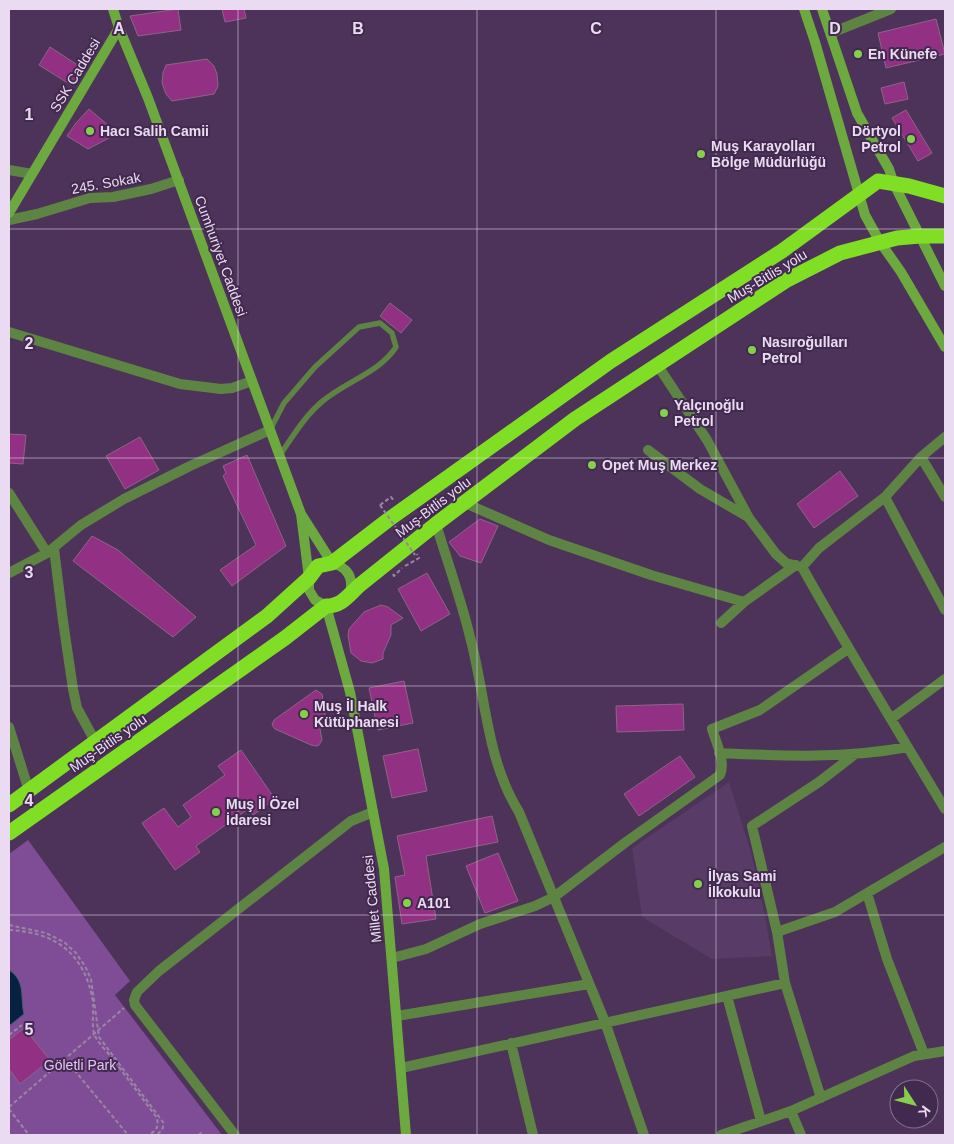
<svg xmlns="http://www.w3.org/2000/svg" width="954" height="1144" viewBox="0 0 954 1144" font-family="Arial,sans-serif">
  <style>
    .built { fill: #583b67 }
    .green { fill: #7f4d96 }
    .water { fill: #072240; stroke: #4b5a75 }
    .building { fill: #923184; stroke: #8d6485 }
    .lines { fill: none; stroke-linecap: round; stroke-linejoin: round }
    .path { stroke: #9a86a4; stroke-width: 2; stroke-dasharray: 4 2.5; stroke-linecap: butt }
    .lane { stroke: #5e8444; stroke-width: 5.5 }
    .street { stroke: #5e8444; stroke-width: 10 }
    .secondary { stroke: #6ca93f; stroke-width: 10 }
    .highway { stroke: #80df24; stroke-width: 15 }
    .path-bridge { stroke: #9a86a4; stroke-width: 2; stroke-dasharray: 4 2.5; stroke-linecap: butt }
    .grid { fill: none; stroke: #eadbf2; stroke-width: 1; stroke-opacity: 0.55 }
    .poi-dot { fill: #85cf4d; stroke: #42294e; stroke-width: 2 }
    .labels { text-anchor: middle; stroke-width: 4; stroke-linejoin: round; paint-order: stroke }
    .poi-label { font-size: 14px; font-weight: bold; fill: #eadbf2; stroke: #42294e; text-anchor: start }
    .street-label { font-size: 14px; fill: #eadbf2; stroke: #42294e }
    .park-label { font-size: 14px; fill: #e6c4f7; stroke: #42294e }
    .grid-label { font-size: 16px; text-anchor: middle; font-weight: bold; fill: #eadbf2; stroke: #42294e; stroke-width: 4; stroke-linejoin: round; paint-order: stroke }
  </style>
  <rect width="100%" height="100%" fill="#4d3359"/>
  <path class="built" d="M 729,782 L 751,852 L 765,916 L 772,956 L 712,959 L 642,917 L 632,848 Z"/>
  <path class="green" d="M 28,840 L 130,981 L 115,995 L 222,1135 L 9,1135 L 9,854 Z"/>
  <path class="water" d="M 9,970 C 26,981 20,997 24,1014 L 9,1026 Z"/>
  <path class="building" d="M 178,9 L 181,30 L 138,36 L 130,16 Z
    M 222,9 L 244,9 L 246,18 L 225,22 Z
    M 936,19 L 945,54 L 886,68 L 878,33 Z
    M 50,47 L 82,68 L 71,85 L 39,65 Z
    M 207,59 L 214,66 L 217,74 L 218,86 L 214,94 L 172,101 L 166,94 L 162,83 L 163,73 L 166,65 Z
    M 904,82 L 908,99 L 885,104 L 881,88 Z
    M 89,109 L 109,126 L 109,138 L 88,149 L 67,136 L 76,123 Z
    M 906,110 L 932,153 L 918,161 L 892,118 Z
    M 390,303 L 412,320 L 401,333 L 380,316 Z
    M 9,434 L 26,435 L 23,464 L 9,463 Z
    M 140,437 L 159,470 L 125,489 L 106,456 Z
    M 247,455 L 286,546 L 232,586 L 220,570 L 256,545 L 223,476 L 226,473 L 223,466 Z
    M 840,471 L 858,496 L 814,528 L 797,504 Z
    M 480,519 L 498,526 L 481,563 L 460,556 L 449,542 Z
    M 92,536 L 118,550 L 196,617 L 173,637 L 73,561 Z
    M 427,573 L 450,614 L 421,631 L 398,589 Z
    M 381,605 L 388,607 L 403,618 L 391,625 L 391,635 L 383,653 L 383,659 L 372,663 L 361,661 L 351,653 L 348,635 L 349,629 L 364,612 Z
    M 404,681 L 413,723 L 378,730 L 369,688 Z
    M 316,690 L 322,694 L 327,727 L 320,729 L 322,740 L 319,745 L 316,746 L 311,745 L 275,729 L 272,725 L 274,720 Z
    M 683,704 L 684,730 L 617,732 L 616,706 Z
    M 418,749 L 427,791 L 392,798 L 383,756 Z
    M 241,750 L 275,799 L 253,815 L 248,809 L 196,846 L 200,852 L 175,870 L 142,823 L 164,808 L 178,827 L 191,817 L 183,805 L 225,775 L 218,766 Z
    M 680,756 L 695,777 L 639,816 L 624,794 Z
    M 492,816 L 498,842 L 426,856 L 436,919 L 402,924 L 395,877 L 405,875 L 397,836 Z
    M 498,853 L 518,901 L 485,913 L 466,866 Z
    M 24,1028 L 50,1060 L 20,1084 L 9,1069 L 9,1040 Z"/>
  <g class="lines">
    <path class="path" d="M 380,505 L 391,497 L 394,501
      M 405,566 L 419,558 L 417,554
      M 393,574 L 394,576 L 402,568
      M 9,925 L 46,933 L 64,942 L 76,953 L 85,966 L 91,979 L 99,1037 L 163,1122 C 164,1128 162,1131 156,1135
      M 9,930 C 56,932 85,954 93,1002 C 94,1012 91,1027 95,1036 C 99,1044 108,1053 114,1060 C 128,1080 143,1099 157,1118 C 159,1128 156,1130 149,1135
      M 9,1035 L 22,1025
      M 66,1060 L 128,1135
      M 9,1107 L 124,1008
      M 9,1109 L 29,1135
      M 198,1135 L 201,1133 L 203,1135"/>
    <path class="lane" d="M 270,430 L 284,403 L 315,367 L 359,327 L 380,323 L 392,333 L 396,347 C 380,372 347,381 324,400 C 306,414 293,436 280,455"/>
    <path class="street" d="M 831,33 L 891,9
      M 9,170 L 32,174
      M 9,220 L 37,214 L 90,198 L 113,197 L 151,189 L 179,180
      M 9,332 L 180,384 L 221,389 L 232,388 L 252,381
      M 658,366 L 707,440 L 749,518 L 776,554 L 786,563 L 802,567 C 848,649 897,729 945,809
      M 648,450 L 700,489 L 748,517
      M 921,457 L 945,497
      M 9,493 L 47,553
      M 885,497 L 945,610
      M 465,503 L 549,540 L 651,575 L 744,602
      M 436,524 C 447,561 461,599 470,637 C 486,696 486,759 519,812 L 605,1022 L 644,1135
      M 54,549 L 63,621 L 73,689 L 77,708 L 95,741
      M 802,567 L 819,548 L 885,497 L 921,457 L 945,437
      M 9,573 L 47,553 L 81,525 L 124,499 L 190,466 L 270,430
      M 721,623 L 744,602 L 796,565
      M 892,718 L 945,679
      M 9,727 L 29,791
      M 719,753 C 785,756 843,759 908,747
      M 867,893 L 887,959 L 924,1054
      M 777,932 L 835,912 L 945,847
      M 392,958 L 426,949 L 480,924 L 535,906 L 554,897 L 626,842 L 720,775 C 726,762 716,742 712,729 L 760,710 L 848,649
      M 727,996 L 761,1121
      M 397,1016 L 589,984
      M 511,1043 L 533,1135
      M 401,1068 L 785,983
      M 821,1098 L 785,983 L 777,932 L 752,826 L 819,782 L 854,755
      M 791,1111 L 801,1135
      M 235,1135 L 135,1005 L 134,1000 L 137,992 L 159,971 L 351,821 L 373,812
      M 721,1135 L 791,1111 L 914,1056 L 945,1051"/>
    <path class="secondary" d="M 113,9 L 119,28 L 148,98 L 301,514 L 332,563 C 347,567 354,577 350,593
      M 804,9 L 815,42 L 865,215 L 880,242 L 901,272 L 945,347
      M 822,9 L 857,113 L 889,169 L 894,184 L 945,286
      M 9,213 L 119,28
      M 301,514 L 309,578 L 309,590 L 315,600 L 326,606 L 350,692 L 384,869 L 406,1135"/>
    <path class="highway" d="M 9,805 L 267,616 L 309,578 L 318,566 L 332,563 L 388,520 L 611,361 L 782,251 L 878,181 L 909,186 L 945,196
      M 9,833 L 285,638 L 326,606 C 343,606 349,594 361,584 L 436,524 L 575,419 L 787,280 L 840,253 L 897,238 L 920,236 L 945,236"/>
    <path class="path-bridge" d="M 380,505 L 415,555"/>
  </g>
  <path class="grid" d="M 238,9 L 238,1135M 477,9 L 477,1135M 716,9 L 716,1135M 9,229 L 945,229M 9,458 L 945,458M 9,686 L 945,686M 9,915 L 945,915"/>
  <g class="poi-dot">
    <circle cx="858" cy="54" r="5"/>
    <circle cx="90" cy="131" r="5"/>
    <circle cx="911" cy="139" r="5"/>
    <circle cx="701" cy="154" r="5"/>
    <circle cx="752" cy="350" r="5"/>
    <circle cx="664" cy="413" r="5"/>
    <circle cx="592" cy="465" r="5"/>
    <circle cx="304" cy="714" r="5"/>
    <circle cx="216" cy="812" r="5"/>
    <circle cx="698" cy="884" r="5"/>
    <circle cx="407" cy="903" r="5"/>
  </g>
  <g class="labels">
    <g class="poi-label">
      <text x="868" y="59">En Künefe</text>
      <text x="100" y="136">Hacı Salih Camii</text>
      <text x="901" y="136" text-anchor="end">Dörtyol<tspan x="901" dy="16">Petrol</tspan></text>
      <text x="711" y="151">Muş Karayolları<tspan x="711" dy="16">Bölge Müdürlüğü</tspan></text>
      <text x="762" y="347">Nasıroğulları<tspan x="762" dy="16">Petrol</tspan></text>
      <text x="674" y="410">Yalçınoğlu<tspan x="674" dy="16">Petrol</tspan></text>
      <text x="602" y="470">Opet Muş Merkez</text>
      <text x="314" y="711">Muş İl Halk<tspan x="314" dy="16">Kütüphanesi</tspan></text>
      <text x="226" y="809">Muş İl Özel<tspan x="226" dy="16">İdaresi</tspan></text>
      <text x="708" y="881">İlyas Sami<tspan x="708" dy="16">İlkokulu</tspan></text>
      <text x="417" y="908">A101</text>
    </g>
    <g class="street-label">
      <text transform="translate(75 75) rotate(-59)" y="5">SSK Caddesi</text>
      <text transform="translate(106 183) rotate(-10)" y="5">245. Sokak</text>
      <text transform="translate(221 256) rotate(70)" y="5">Cumhuriyet Caddesi</text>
      <text transform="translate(767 276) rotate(-31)" y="5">Muş-Bitlis yolu</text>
      <text transform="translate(433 507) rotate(-37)" y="5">Muş-Bitlis yolu</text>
      <text transform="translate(108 743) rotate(-35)" y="5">Muş-Bitlis yolu</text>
      <text transform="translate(372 899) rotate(-96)" y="5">Millet Caddesi</text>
    </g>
    <g class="park-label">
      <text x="80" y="1070">Göletli Park</text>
    </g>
  </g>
  <g class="grid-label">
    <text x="119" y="34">A</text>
    <text x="358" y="34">B</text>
    <text x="596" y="34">C</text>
    <text x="835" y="34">D</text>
    <text x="29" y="120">1</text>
    <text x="29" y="349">2</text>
    <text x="29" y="578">3</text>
    <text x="29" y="806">4</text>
    <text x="29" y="1035">5</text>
  </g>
  <rect width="954" height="1144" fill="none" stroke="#eadbf2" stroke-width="20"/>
  <g transform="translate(914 1104) rotate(126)"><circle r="24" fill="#42294e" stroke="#857090"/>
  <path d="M0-4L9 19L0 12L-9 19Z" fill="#85cf4d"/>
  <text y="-8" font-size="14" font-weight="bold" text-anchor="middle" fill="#eadbf2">K</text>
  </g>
</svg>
